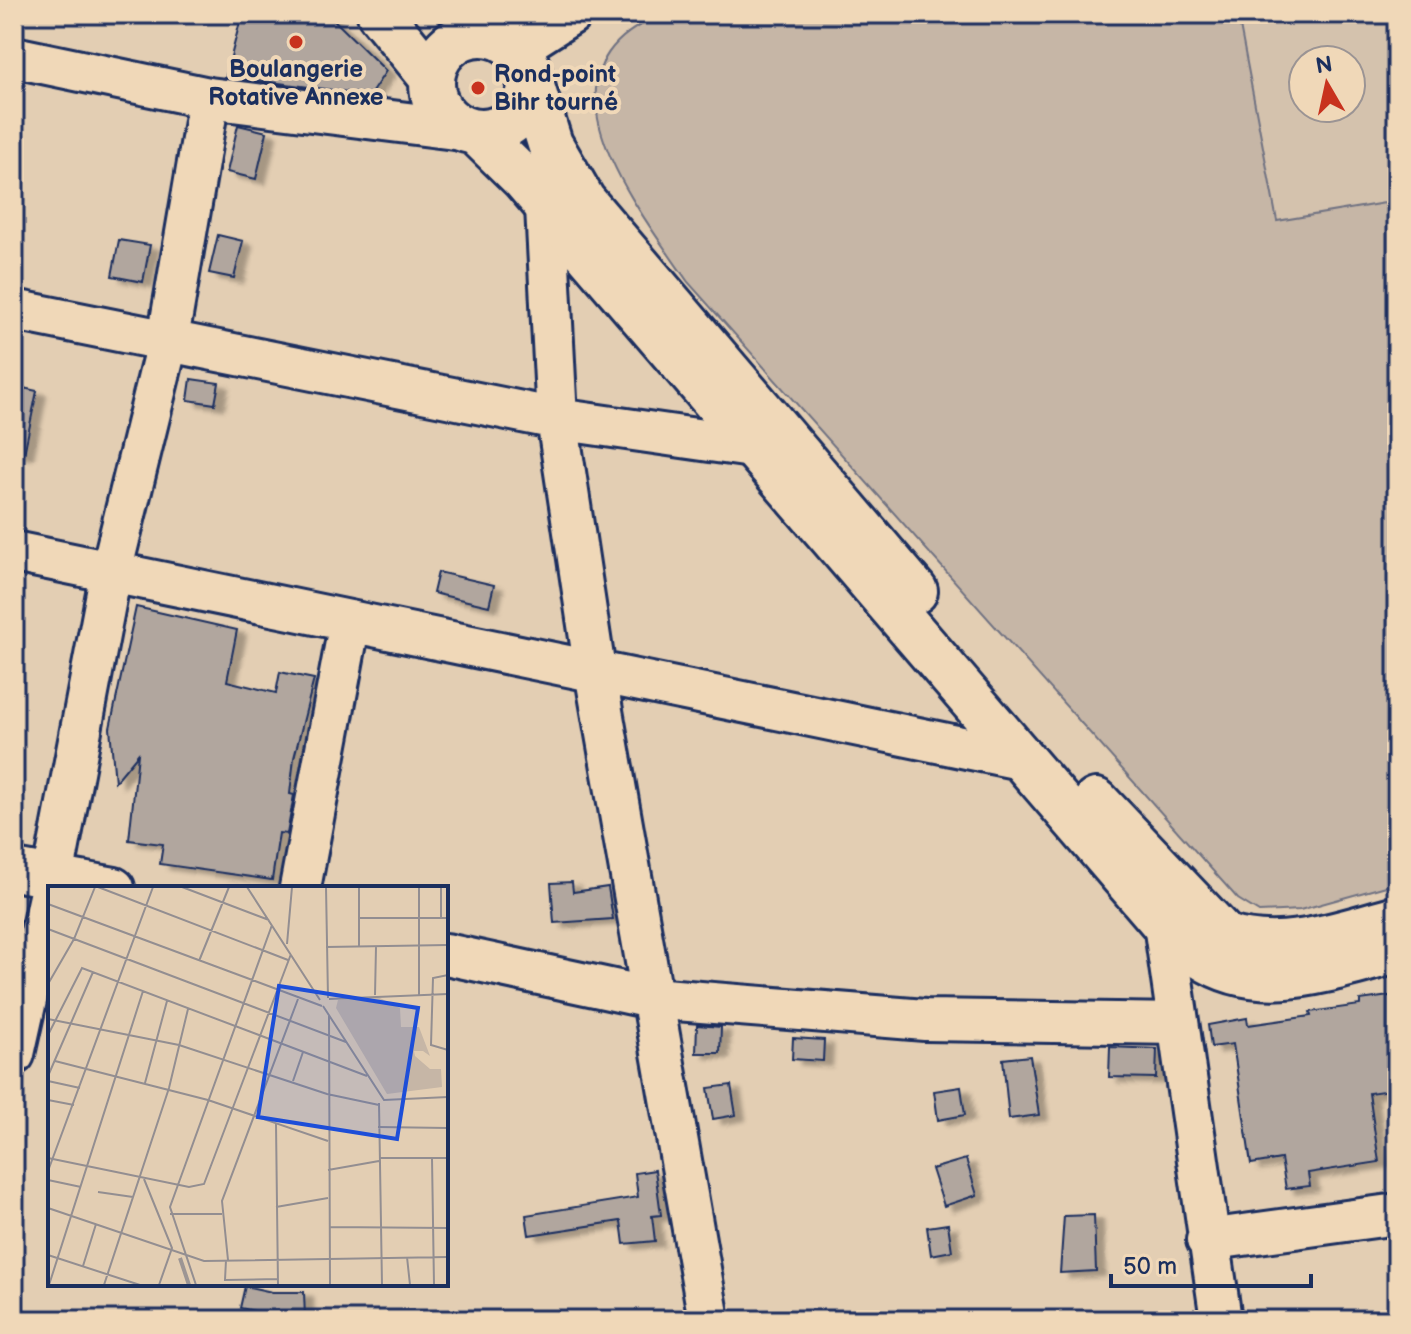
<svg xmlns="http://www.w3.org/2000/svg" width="1411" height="1334" viewBox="0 0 1411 1334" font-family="'Balsamiq Sans',sans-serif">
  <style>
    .built { fill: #d4c2ad; fill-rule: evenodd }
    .green { fill: #c6b6a6; stroke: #707282; stroke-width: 2 }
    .building { fill: #b1a69e; stroke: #1b2f5e; stroke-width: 2; filter: url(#shadow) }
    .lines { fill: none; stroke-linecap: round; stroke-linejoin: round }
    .minor-casing { stroke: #1b2f5e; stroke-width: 46 }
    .major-casing { stroke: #1b2f5e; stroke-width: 50 }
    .minor { stroke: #f0d8b8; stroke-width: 40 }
    .major { stroke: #f0d8b8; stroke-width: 44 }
    .poi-dot { fill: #c8321e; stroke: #f0d8b8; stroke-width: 3 }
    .labels { text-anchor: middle; stroke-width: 8; stroke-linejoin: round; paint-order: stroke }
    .poi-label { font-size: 24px; font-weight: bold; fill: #1b2f5e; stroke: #f0d8b8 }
    .inset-river { fill: none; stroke: #9c9594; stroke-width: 4 }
    .inset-road { fill: none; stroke: #938e91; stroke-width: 2 }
    .view { fill: #1d4ed8; fill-opacity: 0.15; stroke: #1d4ed8; stroke-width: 4 }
    .inset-edge { fill: none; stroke: #1b2f5e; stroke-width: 4 }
  </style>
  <defs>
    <filter id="shadow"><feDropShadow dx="9" dy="5" stdDeviation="2" flood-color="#0004"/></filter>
  </defs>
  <rect width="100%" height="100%" fill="#e3ceb3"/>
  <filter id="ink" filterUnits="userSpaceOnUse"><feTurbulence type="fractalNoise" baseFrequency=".0125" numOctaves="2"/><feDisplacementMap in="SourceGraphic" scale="16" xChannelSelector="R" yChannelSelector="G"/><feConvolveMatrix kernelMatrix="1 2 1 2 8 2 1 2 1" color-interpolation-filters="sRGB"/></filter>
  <g filter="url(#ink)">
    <path class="built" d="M 1237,14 L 1397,14 L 1397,201 L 1277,221 ZM 1303,60 L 1351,60 L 1351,108 L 1303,108 Z"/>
    <path class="green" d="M 665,14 L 1221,14 L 1240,26 L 1277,221 L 1397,201 L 1397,883 L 1300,910 L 1259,912 L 1238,899 L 688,282 C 636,206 522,65 665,14 Z"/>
    <path class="building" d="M 242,14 L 328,14 L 386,71 L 370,95 L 226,76 Z
      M 238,125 L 267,132 L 256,179 L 227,172 Z
      M 218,235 L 243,241 L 234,278 L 209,273 Z
      M 119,240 L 150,245 L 143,282 L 112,276 Z
      M 191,379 L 219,383 L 215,404 L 188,400 Z
      M 14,386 L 37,391 L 24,454 L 14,453 Z
      M 438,572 L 494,585 L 489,606 L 433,593 Z
      M 136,607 L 237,630 L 227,681 L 276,693 L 280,672 L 314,679 L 294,758 L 290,794 L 294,795 L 287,834 L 279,833 L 272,880 L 160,864 L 163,844 L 129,840 L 138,754 L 115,782 L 110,728 Z
      M 572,882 L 573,892 L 608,887 L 613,919 L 554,923 L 551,883 Z
      M 1397,995 L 1397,1089 L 1369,1093 L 1379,1162 L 1308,1173 L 1310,1186 L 1286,1189 L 1281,1159 L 1251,1164 L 1233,1044 L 1211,1047 L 1208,1025 L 1247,1018 L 1248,1025 L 1311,1016 L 1310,1012 L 1360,1005 L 1360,1000 Z
      M 697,1025 L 721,1027 L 720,1053 L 696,1053 Z
      M 793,1038 L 824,1040 L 823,1061 L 792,1059 Z
      M 1110,1047 L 1157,1049 L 1156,1078 L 1109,1077 Z
      M 1030,1056 L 1039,1115 L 1009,1119 L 1003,1059 Z
      M 731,1085 L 736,1115 L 713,1119 L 708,1088 Z
      M 961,1087 L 965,1115 L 938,1120 L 934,1091 Z
      M 966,1159 L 977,1195 L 944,1206 L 932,1169 Z
      M 655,1170 L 661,1215 L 652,1216 L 655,1241 L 624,1244 L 621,1221 L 529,1235 L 526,1215 L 638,1197 L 635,1173 Z
      M 1094,1215 L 1096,1271 L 1060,1273 L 1064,1216 Z
      M 948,1224 L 952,1251 L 931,1255 L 927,1227 Z
      M 245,1286 L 272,1292 L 304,1292 L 305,1317 L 289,1318 L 240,1308 Z"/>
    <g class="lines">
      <defs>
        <path id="minor" d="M 466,37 L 469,14
          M 516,49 L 571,14
          M 14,57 L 209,98 L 463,130
          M 546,207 L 557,419 L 595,671 L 709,1320
          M 14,310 L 557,419 L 752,447
          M 14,552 L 1020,759
          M 14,870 L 114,888
          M 51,888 L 111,572 L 168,339 L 209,98
          M 300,888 L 350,621
          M 1164,924 L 1221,1320
          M 446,954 L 651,998 L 925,1020 L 1178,1024
          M 14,1054 L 50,892
          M 1207,1240 L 1397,1214"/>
        <path id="major" d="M 380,14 L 432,78
          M432 83a49 49 0 1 1 98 0a49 49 0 1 1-98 0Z
          M 530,80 L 550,144 L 583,201 L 915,591
          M 477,133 L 524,179 L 1164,924 C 1176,934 1188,948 1201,956 C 1262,997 1333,967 1397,951
          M 1096,801 L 1225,937 C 1283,956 1340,933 1397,918"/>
      </defs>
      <use href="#minor" class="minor-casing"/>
      <use href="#major" class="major-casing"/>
      <use href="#minor" class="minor"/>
      <use href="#major" class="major"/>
    </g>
  </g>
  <g class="poi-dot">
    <circle cx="296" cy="42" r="8"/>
    <circle cx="478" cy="88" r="8"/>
  </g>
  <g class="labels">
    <g class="poi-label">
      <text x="296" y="77">Boulangerie<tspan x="296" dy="28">Rotative Annexe</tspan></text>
      <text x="494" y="82" text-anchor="start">Rond-point<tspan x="494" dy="28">Bihr tourné</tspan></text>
    </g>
  </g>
  <g transform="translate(48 886)">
    <rect width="400" height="400" fill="#e3ceb3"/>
    <path d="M 330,111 L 352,122 L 353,141 L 371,141 L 382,170 L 375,165 L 366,165 L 367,170 L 382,183 L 393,183 L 394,201 L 339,208 L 288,122 L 290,114 Z" fill="#c6b6a6"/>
    <path class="inset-river" d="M 132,372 L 141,399"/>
    <path class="inset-road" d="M 50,1 L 240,74M 134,1 L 221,34M 199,1 L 272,114M 278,1 L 280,112M 0,18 L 274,120M 312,32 L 400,32M 393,32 L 393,1M 0,43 L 298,156M 239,58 L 244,1M 278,61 L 400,59M 311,61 L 311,1M 151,75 L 181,1M 400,89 L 385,92 L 383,159 L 400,164M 0,98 L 26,53 L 47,1M 327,109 L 328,61M 371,109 L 371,1M 281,113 L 400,108M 275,120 L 336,214 L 400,211M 281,129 L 282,399M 0,133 L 131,159 L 279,208 L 331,219M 0,149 L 34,82 L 319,190M 7,175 L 160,214 L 280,255M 0,190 L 45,86M 0,195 L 32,202M 245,195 L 255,166M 97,197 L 119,115M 0,214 L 26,219M 331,217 L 334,399M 228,238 L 230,399M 330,241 L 400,242M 0,272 L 141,301 L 156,298 L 243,68M 331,272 L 400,272M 384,272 L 386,399M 280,284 L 331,275M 0,285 L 105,1M 96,293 L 124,362 L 111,399M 0,294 L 33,301M 50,306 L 85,311M 228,321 L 280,312M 0,322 L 156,375 L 400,371M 122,328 L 174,328M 281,341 L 400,342M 0,369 L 92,399M 359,371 L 362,399M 178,374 L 177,394 L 230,393M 180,374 L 174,315 L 250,113M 35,380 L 48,338M 1,399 L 95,105M 56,399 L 121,202 L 140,123M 148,399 L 122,321 L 224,39"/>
    <path class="view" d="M 231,100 L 370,122 L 349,253 L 210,231 Z"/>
    <rect width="400" height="400" class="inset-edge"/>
  </g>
  <rect width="1411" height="1334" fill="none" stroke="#f0d8b8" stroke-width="48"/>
  <rect x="24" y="24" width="1363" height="1286" fill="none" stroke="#1b2f5e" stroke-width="3" filter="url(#ink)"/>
  <g transform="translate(1327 84) rotate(351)"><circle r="38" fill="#f0d8b8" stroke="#9b9494" stroke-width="2"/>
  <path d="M0-6L14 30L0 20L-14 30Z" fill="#c8321e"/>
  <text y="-12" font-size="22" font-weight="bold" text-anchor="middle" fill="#1b2f5e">N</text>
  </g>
  <path d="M1111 1274v12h200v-12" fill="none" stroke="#1b2f5e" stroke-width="4"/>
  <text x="1123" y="1274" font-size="24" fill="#1b2f5e" stroke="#f0d8b8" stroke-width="6" paint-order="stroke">50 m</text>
</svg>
